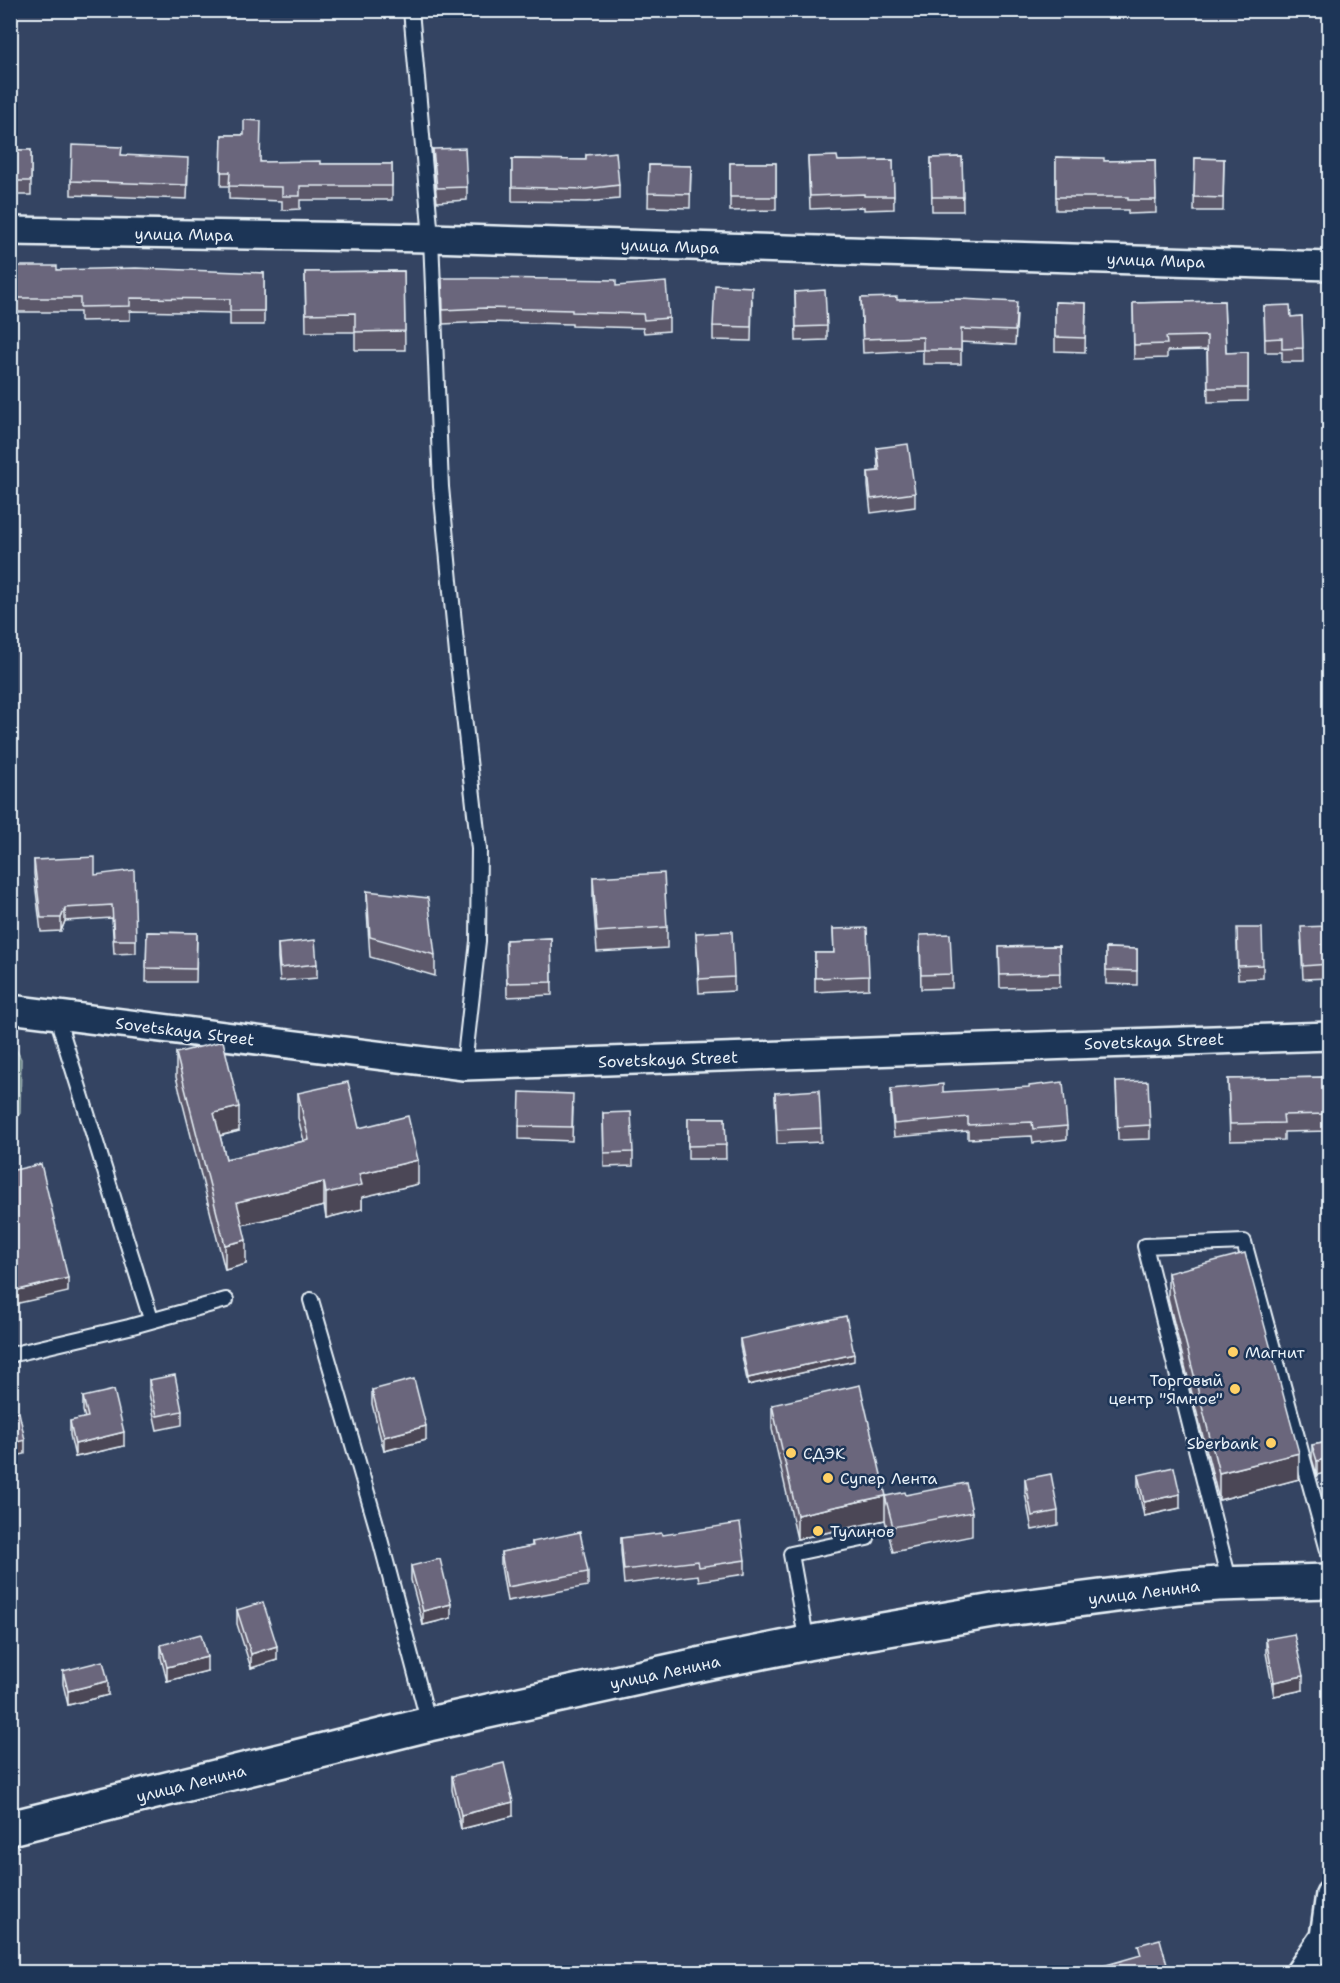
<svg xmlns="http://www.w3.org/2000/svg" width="1340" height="1983" viewBox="0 0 1340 1983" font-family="'Shantell Sans',sans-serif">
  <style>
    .green { fill: #557270; stroke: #9eb2b4; stroke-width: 1.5 }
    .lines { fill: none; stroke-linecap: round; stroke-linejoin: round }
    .lane-casing { stroke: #e8f1f8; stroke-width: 18 }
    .street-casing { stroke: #e8f1f8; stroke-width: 32 }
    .secondary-casing { stroke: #e8f1f8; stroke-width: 38 }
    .lane { stroke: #1d3557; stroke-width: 14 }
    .street { stroke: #1d3557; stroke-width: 27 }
    .secondary { stroke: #1d3557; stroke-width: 33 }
    .wall { fill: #5c586a; stroke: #e8f1f8; stroke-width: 1.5 }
    .shaded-wall { fill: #4b4756; stroke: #e8f1f8; stroke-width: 1.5 }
    .building { fill: #6b667b; stroke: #e8f1f8; stroke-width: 1.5 }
    .poi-dot { fill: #ffd166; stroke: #1d3557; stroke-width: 2 }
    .labels { text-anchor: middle; stroke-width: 5; stroke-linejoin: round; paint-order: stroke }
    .street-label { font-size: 16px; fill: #e8f1f8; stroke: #1d3557 }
    .poi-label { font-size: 16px; fill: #e8f1f8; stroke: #1d3557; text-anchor: start }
  </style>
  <rect width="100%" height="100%" fill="#344462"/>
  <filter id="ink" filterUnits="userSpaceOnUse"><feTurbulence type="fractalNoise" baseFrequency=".0167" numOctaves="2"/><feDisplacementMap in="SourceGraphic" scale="12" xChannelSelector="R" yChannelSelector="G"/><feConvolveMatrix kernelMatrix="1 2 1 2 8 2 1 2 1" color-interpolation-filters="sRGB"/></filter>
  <g filter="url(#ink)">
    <path class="green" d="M 11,1047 L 17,1051 L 21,1059 L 20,1113 L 11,1127 Z"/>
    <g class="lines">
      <defs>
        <path id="lane" d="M 411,10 L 431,238 L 441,487 L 457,654 L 479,849 L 478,941 L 464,1066
          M 56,1014 L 151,1319
          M 311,1300 L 376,1524 L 429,1724
          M 10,1355 L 129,1327 L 226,1300
          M 1230,1584 L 1145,1246 L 1244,1242 L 1330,1558
          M 807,1643 L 791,1554 L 867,1538"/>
        <path id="street" d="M 10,231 L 431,238 L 1330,266
          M 10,1009 L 464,1066 L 1330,1036
          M 1300,1972 L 1324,1937 L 1330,1894"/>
        <path id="secondary" d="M 10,1828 L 429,1724 L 711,1662 L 807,1643 L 999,1610 L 1179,1587 L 1218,1584 L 1330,1581"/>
      </defs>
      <use href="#lane" class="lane-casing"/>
      <use href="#street" class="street-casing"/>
      <use href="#secondary" class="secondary-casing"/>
      <use href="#lane" class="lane"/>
      <use href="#street" class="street"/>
      <use href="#secondary" class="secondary"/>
    </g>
    <path class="wall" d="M 222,135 L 244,135 L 261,162 L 320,164 L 392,164 L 392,200 L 300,200 L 300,209 L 282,210 L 282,201 L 229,199 L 229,186 L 221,186 Z
      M 433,149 L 467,187 L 467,200 L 437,202 L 433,163 Z
      M 10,150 L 31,150 L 31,195 L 10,195 Z
      M 122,155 L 188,171 L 187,199 L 71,195 L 71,181 Z
      M 586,155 L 619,185 L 619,199 L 586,202 L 512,201 L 512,159 L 586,160 Z
      M 808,157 L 838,161 L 893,160 L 894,209 L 864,210 L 864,207 L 810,209 Z
      M 962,157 L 963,211 L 932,211 L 931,158 Z
      M 1056,157 L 1104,161 L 1155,160 L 1156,213 L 1128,214 L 1128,210 L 1056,210 Z
      M 1195,158 L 1224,159 L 1223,211 L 1194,211 Z
      M 730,163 L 776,163 L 776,210 L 730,211 Z
      M 649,165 L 691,166 L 690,208 L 648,207 Z
      M 10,266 L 57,270 L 264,273 L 264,325 L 230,325 L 230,313 L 130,311 L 130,320 L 80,321 L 80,312 L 10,312 Z
      M 404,271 L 405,350 L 355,350 L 355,332 L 306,332 L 305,272 Z
      M 616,286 L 669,318 L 669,331 L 644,333 L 643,328 L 572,326 L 572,324 L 485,322 L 443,324 L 442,292 Z
      M 795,292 L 827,326 L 827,340 L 796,341 Z
      M 861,298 L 897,300 L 1017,315 L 1015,345 L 961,342 L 961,364 L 923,364 L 923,350 L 863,353 Z
      M 752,301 L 751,341 L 713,340 L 713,326 Z
      M 1224,301 L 1226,353 L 1248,352 L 1248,401 L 1208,402 L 1207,350 L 1167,351 L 1167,358 L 1134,359 L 1133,303 Z
      M 1055,302 L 1086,303 L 1085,352 L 1055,351 Z
      M 1264,306 L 1291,317 L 1302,316 L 1303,362 L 1282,362 L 1282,352 L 1265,352 Z
      M 877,448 L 915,493 L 915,507 L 871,513 L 868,486 L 868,472 L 878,471 Z
      M 34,860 L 95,875 L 136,940 L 136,953 L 114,954 L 112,918 L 65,921 L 61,931 L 41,932 L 34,874 Z
      M 593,877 L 667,927 L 667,948 L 597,952 L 593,897 Z
      M 367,891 L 435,955 L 435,976 L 370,957 L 367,912 Z
      M 1329,926 L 1329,978 L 1303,979 L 1301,941 Z
      M 833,929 L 869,976 L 869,989 L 815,992 L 815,953 L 834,953 Z
      M 147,932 L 197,933 L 196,982 L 146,982 Z
      M 696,933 L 734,977 L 734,991 L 699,993 Z
      M 551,938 L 552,995 L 507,997 L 506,940 Z
      M 1237,942 L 1263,965 L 1263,978 L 1238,979 Z
      M 278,944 L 317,964 L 317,978 L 280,981 L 278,958 Z
      M 1059,946 L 1060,987 L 1000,988 L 999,947 Z
      M 920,948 L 952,974 L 952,988 L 921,989 Z
      M 1106,948 L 1137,949 L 1137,985 L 1106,984 Z
      M 176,1053 L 239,1131 L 220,1136 L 226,1159 L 304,1141 L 298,1118 L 298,1093 L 359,1128 L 418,1184 L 362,1197 L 362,1209 L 326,1218 L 324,1206 L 242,1225 L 246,1264 L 225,1270 L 176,1077 Z
      M 1329,1077 L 1329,1131 L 1284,1132 L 1284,1140 L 1230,1141 L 1228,1079 Z
      M 1116,1082 L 1150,1125 L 1150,1139 L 1118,1140 Z
      M 891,1089 L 943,1092 L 1067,1126 L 1067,1139 L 1033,1143 L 1032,1136 L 968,1139 L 968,1131 L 894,1137 L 891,1103 Z
      M 775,1093 L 821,1128 L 821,1142 L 777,1144 Z
      M 573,1108 L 572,1141 L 519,1139 L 519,1126 Z
      M 603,1113 L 633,1152 L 633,1166 L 604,1167 Z
      M 688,1118 L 725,1118 L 726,1159 L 688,1159 Z
      M 1168,1273 L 1299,1479 L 1219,1500 L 1168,1299 Z
      M 740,1339 L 854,1361 L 748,1385 L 740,1346 Z
      M 149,1380 L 182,1411 L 182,1425 L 157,1430 L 149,1394 Z
      M 372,1390 L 426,1440 L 384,1451 L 372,1404 Z
      M 83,1397 L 124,1446 L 75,1457 L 70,1435 L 70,1421 L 85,1418 L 83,1411 Z
      M 772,1405 L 886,1496 L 906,1495 L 972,1512 L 972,1536 L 893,1552 L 885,1520 L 797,1539 L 772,1429 Z
      M 1329,1442 L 1317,1475 L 1312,1459 L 1312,1445 Z
      M 1138,1475 L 1180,1508 L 1144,1516 L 1138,1488 Z
      M 1025,1479 L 1058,1511 L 1058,1525 L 1032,1530 L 1025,1493 Z
      M 663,1535 L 745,1560 L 745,1574 L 699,1581 L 698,1575 L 624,1584 L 621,1551 L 621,1538 Z
      M 532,1542 L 588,1572 L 588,1586 L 507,1601 L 501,1566 L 501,1552 L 532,1546 Z
      M 411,1566 L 451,1618 L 423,1625 L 411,1580 Z
      M 237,1610 L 277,1660 L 251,1668 L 237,1624 Z
      M 1266,1639 L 1303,1690 L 1274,1696 L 1266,1653 Z
      M 161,1645 L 207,1671 L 167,1681 L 161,1658 Z
      M 63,1671 L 108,1695 L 68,1705 L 63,1684 Z
      M 452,1776 L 513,1816 L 461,1829 L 452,1790 Z"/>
    <path class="shaded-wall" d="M 65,908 L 65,921 L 61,931 L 61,918 Z
      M 239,1107 L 239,1131 L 214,1137 L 214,1113 Z
      M 418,1160 L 418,1184 L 362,1197 L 362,1209 L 326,1218 L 326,1193 L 359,1174 Z
      M 324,1182 L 324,1206 L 237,1226 L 237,1202 Z
      M 246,1240 L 246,1264 L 225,1270 L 225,1245 Z
      M 68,1278 L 68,1292 L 10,1305 L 10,1292 Z
      M 854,1354 L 854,1361 L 748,1385 L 748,1378 Z
      M 426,1426 L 426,1440 L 384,1451 L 384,1437 Z
      M 124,1432 L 124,1446 L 75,1457 L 75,1444 Z
      M 25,1440 L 25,1454 L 10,1457 L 10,1444 Z
      M 1299,1453 L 1299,1479 L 1219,1500 L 1219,1473 Z
      M 1329,1458 L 1329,1472 L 1317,1475 L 1317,1461 Z
      M 1180,1494 L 1180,1508 L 1144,1516 L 1144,1502 Z
      M 885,1496 L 885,1520 L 797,1539 L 797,1515 Z
      M 451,1604 L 451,1618 L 423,1625 L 423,1611 Z
      M 277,1646 L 277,1660 L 251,1668 L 251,1654 Z
      M 207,1657 L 207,1671 L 167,1681 L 167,1667 Z
      M 1303,1676 L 1303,1690 L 1274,1696 L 1274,1682 Z
      M 108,1681 L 108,1695 L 68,1705 L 68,1691 Z
      M 513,1802 L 513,1816 L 461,1829 L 461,1815 Z"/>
    <path class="building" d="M 244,120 L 261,121 L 260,162 L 320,161 L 320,164 L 392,164 L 392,186 L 300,186 L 300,196 L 282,196 L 282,187 L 229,186 L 230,172 L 221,172 L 222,135 L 244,135 Z
      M 72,145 L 122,147 L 121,155 L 188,158 L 187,185 L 71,181 Z
      M 465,148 L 467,187 L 437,188 L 433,149 Z
      M 10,150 L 31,150 L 31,181 L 10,181 Z
      M 616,152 L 619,185 L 586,189 L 512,187 L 512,159 L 586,160 L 586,155 Z
      M 837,156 L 838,161 L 893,160 L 894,196 L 864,196 L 864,194 L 810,196 L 808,157 Z
      M 962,157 L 963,197 L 932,197 L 931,158 Z
      M 1056,157 L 1104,158 L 1104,161 L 1155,160 L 1156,200 L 1128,200 L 1128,197 L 1056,197 Z
      M 1195,158 L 1224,159 L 1223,198 L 1194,197 Z
      M 730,163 L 776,163 L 776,197 L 730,197 Z
      M 649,165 L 691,166 L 690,194 L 648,193 Z
      M 10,266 L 57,266 L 57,270 L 136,268 L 264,273 L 264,311 L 230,311 L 230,299 L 130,298 L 130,306 L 80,307 L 80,298 L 10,298 Z
      M 404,271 L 405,331 L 355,332 L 355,313 L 306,314 L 305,272 Z
      M 442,278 L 485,278 L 616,280 L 616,286 L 666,282 L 669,318 L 644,320 L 643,314 L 572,312 L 572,310 L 485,308 L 443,310 Z
      M 715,285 L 752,287 L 751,327 L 713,326 Z
      M 825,290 L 827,326 L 796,327 L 795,292 Z
      M 897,297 L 897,300 L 961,299 L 1017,302 L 1015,331 L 961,329 L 961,350 L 923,350 L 923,337 L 863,339 L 861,298 Z
      M 1224,301 L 1226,353 L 1248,352 L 1248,388 L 1208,388 L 1207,336 L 1166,337 L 1167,344 L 1134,345 L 1133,303 Z
      M 1055,302 L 1086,303 L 1085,338 L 1055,337 Z
      M 1290,305 L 1291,317 L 1302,316 L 1303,348 L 1282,349 L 1282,338 L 1265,339 L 1264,306 Z
      M 908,444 L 915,493 L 871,499 L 868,472 L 880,471 L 877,448 Z
      M 95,857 L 95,875 L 134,870 L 136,940 L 114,940 L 112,905 L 65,908 L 61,918 L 41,918 L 34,860 Z
      M 664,873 L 667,927 L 597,932 L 593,877 Z
      M 367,891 L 428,898 L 435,955 L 370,937 Z
      M 1329,926 L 1329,964 L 1303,966 L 1301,927 Z
      M 867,928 L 869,976 L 815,978 L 815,953 L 834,953 L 833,929 Z
      M 1237,928 L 1262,928 L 1263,965 L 1238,966 Z
      M 732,931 L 734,977 L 699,979 L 696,933 Z
      M 147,932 L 197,933 L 196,969 L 146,968 Z
      M 950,934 L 952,974 L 921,975 L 920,935 Z
      M 551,938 L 552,982 L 507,983 L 506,940 Z
      M 315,940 L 317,964 L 280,968 L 278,944 Z
      M 1059,946 L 1060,973 L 1000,975 L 999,947 Z
      M 1106,948 L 1137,949 L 1137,971 L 1106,970 Z
      M 223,1041 L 239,1107 L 214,1113 L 226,1159 L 309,1140 L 298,1093 L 348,1082 L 359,1128 L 408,1116 L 418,1160 L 359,1174 L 362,1185 L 326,1193 L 324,1182 L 237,1202 L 246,1240 L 225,1245 L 176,1053 Z
      M 1329,1077 L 1329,1114 L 1283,1115 L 1284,1123 L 1230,1124 L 1228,1079 Z
      M 1148,1081 L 1150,1125 L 1118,1127 L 1116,1082 Z
      M 1063,1082 L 1067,1126 L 1033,1129 L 1032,1122 L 968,1125 L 968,1117 L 894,1124 L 891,1089 L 943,1084 L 943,1092 L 1029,1087 L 1029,1086 Z
      M 819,1090 L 821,1128 L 777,1130 L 775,1093 Z
      M 520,1092 L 573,1094 L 572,1127 L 519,1126 Z
      M 631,1112 L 633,1152 L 604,1153 L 603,1113 Z
      M 688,1118 L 725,1118 L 726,1145 L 688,1146 Z
      M 41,1164 L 68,1278 L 10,1292 L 10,1171 Z
      M 1245,1253 L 1299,1453 L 1219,1473 L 1168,1273 Z
      M 846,1316 L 854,1354 L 748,1378 L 740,1339 Z
      M 175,1375 L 182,1411 L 157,1416 L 149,1380 Z
      M 414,1379 L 426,1426 L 384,1437 L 372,1390 Z
      M 860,1385 L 886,1496 L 905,1492 L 906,1495 L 966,1483 L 972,1512 L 893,1527 L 885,1496 L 797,1515 L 772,1405 Z
      M 114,1390 L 124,1432 L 75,1444 L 70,1421 L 88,1417 L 83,1397 Z
      M 19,1412 L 25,1440 L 10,1444 L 10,1414 Z
      M 1329,1442 L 1329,1458 L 1317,1461 L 1312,1445 Z
      M 1174,1467 L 1180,1494 L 1144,1502 L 1138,1475 Z
      M 1051,1474 L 1058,1511 L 1032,1516 L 1025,1479 Z
      M 740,1523 L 745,1560 L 699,1567 L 698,1561 L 624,1570 L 621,1538 L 662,1533 L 663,1535 Z
      M 580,1532 L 588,1572 L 507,1587 L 501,1552 L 533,1546 L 532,1542 Z
      M 440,1559 L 451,1604 L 423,1611 L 411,1566 Z
      M 263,1602 L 277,1646 L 251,1654 L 237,1610 Z
      M 201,1634 L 207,1657 L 167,1667 L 161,1645 Z
      M 1294,1634 L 1303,1676 L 1274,1682 L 1266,1639 Z
      M 103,1661 L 108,1681 L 68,1691 L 63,1671 Z
      M 504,1763 L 513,1802 L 461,1815 L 452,1776 Z
      M 1160,1939 L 1169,1972 L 1082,1972 L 1141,1955 L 1138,1945 Z"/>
  </g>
  <g class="poi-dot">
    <circle cx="1233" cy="1352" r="6"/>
    <circle cx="1235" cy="1389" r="6"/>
    <circle cx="1271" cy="1443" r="6"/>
    <circle cx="791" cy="1453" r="6"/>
    <circle cx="828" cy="1478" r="6"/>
    <circle cx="818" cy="1531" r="6"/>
  </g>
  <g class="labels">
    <g class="street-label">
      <text transform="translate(184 234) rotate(1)" y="6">улица Мира</text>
      <text transform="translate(670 246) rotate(2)" y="6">улица Мира</text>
      <text transform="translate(1156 260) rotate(2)" y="6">улица Мира</text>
      <text transform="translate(185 1031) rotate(7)" y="6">Sovetskaya Street</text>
      <text transform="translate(1154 1041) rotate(-2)" y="6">Sovetskaya Street</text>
      <text transform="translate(668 1059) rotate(-2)" y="6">Sovetskaya Street</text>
      <text transform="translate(1144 1592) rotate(-7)" y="6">улица Ленина</text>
      <text transform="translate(665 1672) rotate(-12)" y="6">улица Ленина</text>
      <text transform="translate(191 1783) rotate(-14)" y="6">улица Ленина</text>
    </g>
    <g class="poi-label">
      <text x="1245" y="1358">Магнит</text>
      <text x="1223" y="1386" text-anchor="end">Торговый<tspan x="1223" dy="18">центр "Ямное"</tspan></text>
      <text x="1259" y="1449" text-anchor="end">Sberbank</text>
      <text x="803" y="1459">СДЭК</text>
      <text x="840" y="1484">Супер Лента</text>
      <text x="830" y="1537">Тулинов</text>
    </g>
  </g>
  <rect width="1340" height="1983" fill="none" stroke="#1d3557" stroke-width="36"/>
  <rect x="18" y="18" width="1304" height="1947" fill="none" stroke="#e8f1f8" stroke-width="2" filter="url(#ink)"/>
</svg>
